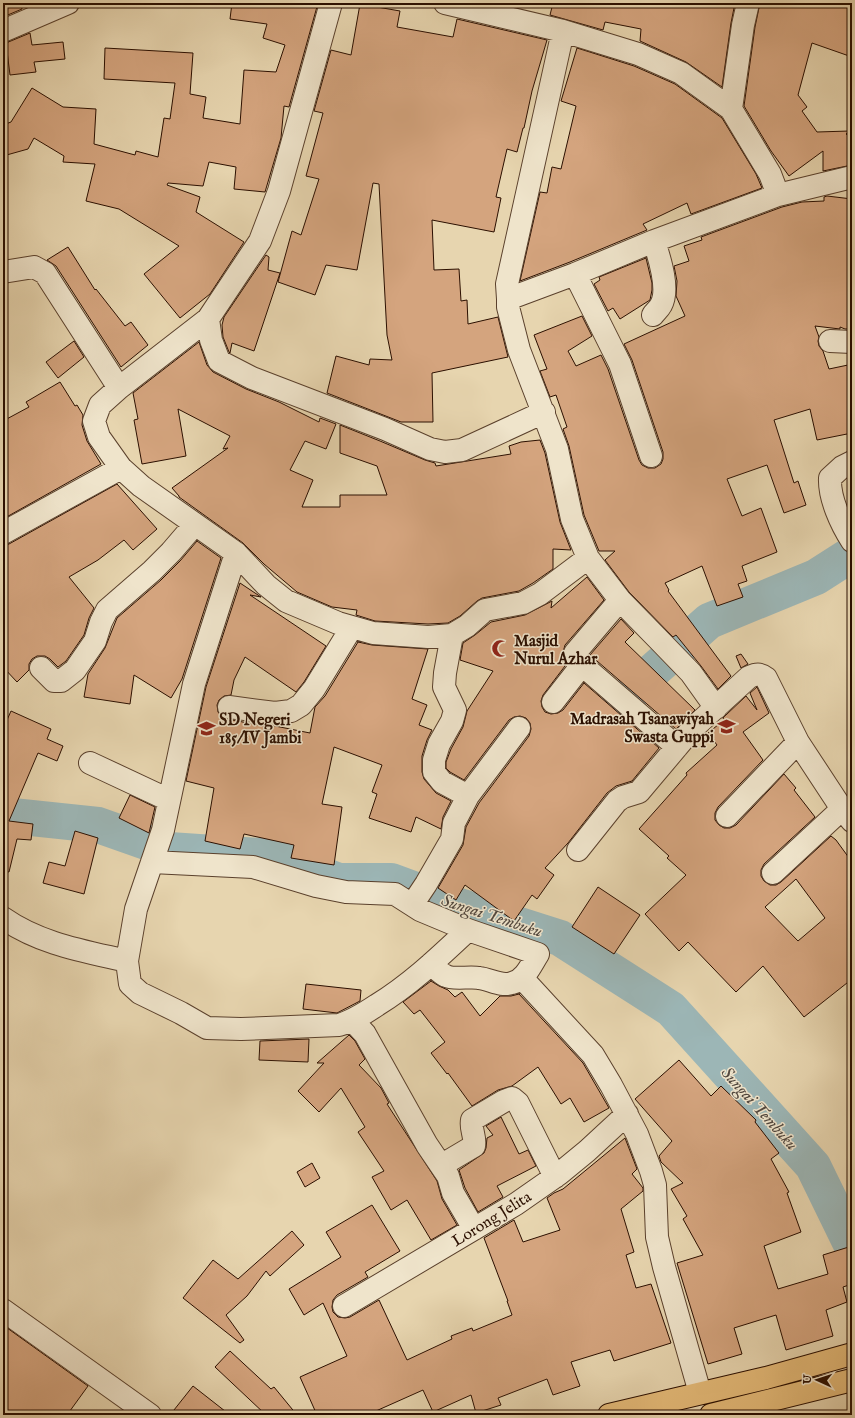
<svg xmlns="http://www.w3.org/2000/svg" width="855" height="1418" viewBox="0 0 855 1418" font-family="'IM FELL English',serif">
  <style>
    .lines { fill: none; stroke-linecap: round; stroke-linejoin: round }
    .river { stroke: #9cb6b6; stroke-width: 36 }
    .building { fill: #d4a47e; stroke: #2b0f00; fill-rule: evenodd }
    .minor-casing { stroke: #5a402c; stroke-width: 24 }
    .highway-casing { stroke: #2b0f00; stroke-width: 24 }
    .minor { stroke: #efe4cb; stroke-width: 22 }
    .highway { stroke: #e4ba78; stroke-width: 22 }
    .labels { text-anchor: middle; stroke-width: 3; stroke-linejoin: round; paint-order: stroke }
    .poi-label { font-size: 16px; font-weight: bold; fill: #2b0f00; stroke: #efe4cb; text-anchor: start }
    .street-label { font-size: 16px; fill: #2b0f00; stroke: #efe4cb }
    .water-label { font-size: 17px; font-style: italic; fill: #534940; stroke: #efe4cb }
  </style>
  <rect width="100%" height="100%" fill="#e7d5af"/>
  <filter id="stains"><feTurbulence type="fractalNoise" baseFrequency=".005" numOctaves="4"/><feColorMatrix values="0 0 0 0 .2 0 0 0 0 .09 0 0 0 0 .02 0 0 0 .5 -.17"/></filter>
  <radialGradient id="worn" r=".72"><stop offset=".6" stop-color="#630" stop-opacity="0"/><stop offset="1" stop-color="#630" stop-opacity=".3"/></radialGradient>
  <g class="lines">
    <path class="river" d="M 582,747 L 646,677 L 709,621 L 816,577 L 852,554
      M 3,815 L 98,825 L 169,850 L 275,857 L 339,881 L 391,881 L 456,905 L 560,938 L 671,1009 L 813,1166 L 852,1246"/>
  </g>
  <path class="building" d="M 3,3 L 21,3 L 22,9 L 3,17 Z
    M 232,3 L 318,3 L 289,107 L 284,106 L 281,138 L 265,192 L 234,189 L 236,167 L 209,162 L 203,186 L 168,183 L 167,185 L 200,197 L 196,212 L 244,242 L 210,294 L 180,318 L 144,274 L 179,246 L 119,209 L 86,201 L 95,164 L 63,162 L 64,156 L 34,138 L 28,149 L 3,156 L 3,125 L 11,122 L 32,88 L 63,107 L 96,109 L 94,144 L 135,155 L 136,151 L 158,157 L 164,118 L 170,119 L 175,83 L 104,79 L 105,48 L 193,53 L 190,94 L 206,97 L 203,118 L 240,124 L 244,70 L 276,72 L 285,45 L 263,38 L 267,24 L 230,19 Z
    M 553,3 L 735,3 L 731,23 L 722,87 L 686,62 L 640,41 L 641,29 L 605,22 L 603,30 L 550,15 Z
    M 760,3 L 852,3 L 852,57 L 812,43 L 798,95 L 807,107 L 802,111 L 817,132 L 849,131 L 846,134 L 852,139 L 852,165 L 823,171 L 823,151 L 789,176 L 771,151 L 744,106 L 755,27 Z
    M 360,4 L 400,11 L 397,27 L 453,37 L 457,19 L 547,40 L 532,91 L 524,128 L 523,128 L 517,152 L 507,149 L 496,197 L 501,198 L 494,232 L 432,220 L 434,270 L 459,269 L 461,301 L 467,300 L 468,324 L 498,317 L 508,357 L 432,373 L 433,422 L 401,422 L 327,393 L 336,356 L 369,365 L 370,359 L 392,360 L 387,335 L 379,184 L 373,183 L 357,270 L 326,265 L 315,295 L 278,282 L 292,231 L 301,235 L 319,179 L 306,176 L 323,113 L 314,111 L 331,50 L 351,55 Z
    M 30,33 L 32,45 L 63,42 L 65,59 L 34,62 L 36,72 L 10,75 L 6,43 Z
    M 577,48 L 634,66 L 675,84 L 722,118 L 756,174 L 762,188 L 691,214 L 687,203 L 643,224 L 647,230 L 570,262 L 520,281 L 540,192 L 547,193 L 552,167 L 561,169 L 576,106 L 561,101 Z
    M 827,196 L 852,199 L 852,329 L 845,329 L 840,327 L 840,329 L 815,326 L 819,337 L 818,341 L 819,346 L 823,351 L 829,369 L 848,365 L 852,386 L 852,433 L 817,440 L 810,409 L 774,420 L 794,483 L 798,481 L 806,505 L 784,513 L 767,465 L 727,479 L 742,516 L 761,508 L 777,552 L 742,566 L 747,581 L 738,584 L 743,597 L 717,606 L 702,566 L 665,583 L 669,590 L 668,591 L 731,676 L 718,689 L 701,666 L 676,635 L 673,637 L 629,592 L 605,560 L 615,551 L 599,551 L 584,515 L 569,446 L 563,429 L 567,427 L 556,395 L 550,397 L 540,371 L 547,369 L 534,335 L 582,316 L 592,336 L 568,351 L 576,366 L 601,355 L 608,369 L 639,460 L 642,465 L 648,468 L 655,468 L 661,464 L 663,459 L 663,452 L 632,360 L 624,344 L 685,316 L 676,296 L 677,281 L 674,266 L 689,261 L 684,246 L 702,240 L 701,237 L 782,207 L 802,202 L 824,201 L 824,197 Z
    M 68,247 L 95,290 L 96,289 L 125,326 L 131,322 L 148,345 L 121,367 L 56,266 L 47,260 Z
    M 266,255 L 269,257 L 268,270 L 280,273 L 254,351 L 232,343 L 230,353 L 229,352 L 223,337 L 222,325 L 224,317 Z
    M 646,258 L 652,283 L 652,290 L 650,300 L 620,319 L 613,308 L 608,311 L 594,284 L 600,280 L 599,277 Z
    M 74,341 L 84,357 L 58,378 L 46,362 Z
    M 199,342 L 207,365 L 213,372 L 246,389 L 279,402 L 319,422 L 320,418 L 336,424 L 326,449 L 305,441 L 290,470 L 313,480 L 302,507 L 340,507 L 340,495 L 387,495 L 377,466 L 340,453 L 340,425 L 380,441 L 425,460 L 435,463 L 436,466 L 511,454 L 509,446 L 521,442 L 540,440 L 545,453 L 560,522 L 571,550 L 553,549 L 553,569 L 533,583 L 519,591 L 482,598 L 477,601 L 460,616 L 448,623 L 428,624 L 375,621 L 356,615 L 357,610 L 332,607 L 297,592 L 264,564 L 243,543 L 179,497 L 179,496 L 172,488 L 228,448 L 223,449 L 230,436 L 178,409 L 186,456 L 142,464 L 134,420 L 138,419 L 133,393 Z
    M 60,382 L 75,406 L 77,405 L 83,415 L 82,425 L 87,441 L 101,464 L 3,519 L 3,421 L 29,407 L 26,402 Z
    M 117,484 L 157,529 L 133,550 L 124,540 L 98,560 L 69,577 L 94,608 L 89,618 L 84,635 L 66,661 L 58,667 L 50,659 L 45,656 L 37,656 L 32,659 L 29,664 L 29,670 L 17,682 L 3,667 L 3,545 L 9,544 Z
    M 197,541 L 221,558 L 182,679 L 171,698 L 134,675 L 130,704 L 84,697 L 88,674 L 105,648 L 117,618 L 161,580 L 180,561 Z
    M 587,577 L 604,600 L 565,645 L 562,656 L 562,662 L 565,666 L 543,695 L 541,701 L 542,707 L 545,712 L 551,714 L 558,713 L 563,710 L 584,683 L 659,748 L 632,781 L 616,786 L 607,793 L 568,843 L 545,868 L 554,875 L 537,899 L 532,895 L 514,921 L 465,885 L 456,900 L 438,888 L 463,845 L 466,827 L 479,803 L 529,736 L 531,729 L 530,723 L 526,718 L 520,716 L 514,717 L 509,720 L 464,780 L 450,772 L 446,768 L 446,762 L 451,749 L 463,727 L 467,711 L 493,671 L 460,660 L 463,643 L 475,635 L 491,622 L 525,615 L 552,601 L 551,608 Z
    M 240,583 L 261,597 L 250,595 L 326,646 L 304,682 L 296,692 L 245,657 L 234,680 L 231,695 L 224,696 L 219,700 L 217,705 L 218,712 L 222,717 L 227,719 L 269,727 L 270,725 L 310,733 L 315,707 L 325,696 L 358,642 L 372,645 L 428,649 L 412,699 L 427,705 L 419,725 L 432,730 L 427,740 L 422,756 L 422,772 L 424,779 L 436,793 L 451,801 L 443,817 L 441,829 L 416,817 L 411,832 L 369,818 L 377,794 L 372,792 L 382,765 L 334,747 L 322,804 L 342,807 L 334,865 L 291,858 L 294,845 L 244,834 L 240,849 L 205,841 L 214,788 L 186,781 L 206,687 Z
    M 621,619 L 634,633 L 625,642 L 695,710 L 676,729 L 590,655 Z
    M 741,654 L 748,664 L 741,668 L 736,656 Z
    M 757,687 L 769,713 L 743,732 L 763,760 L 718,807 L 715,813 L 715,820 L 719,825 L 724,828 L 730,828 L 736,825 L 784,774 L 796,788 L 794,790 L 815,817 L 764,864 L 761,870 L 761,876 L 764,881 L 770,885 L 776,885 L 781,882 L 831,836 L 836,840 L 852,862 L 852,979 L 804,1017 L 763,966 L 736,992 L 688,942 L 679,951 L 645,914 L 686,875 L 667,858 L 669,856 L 639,829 L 687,775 L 686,773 L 717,745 L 708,733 L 724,720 L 723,718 L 726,715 L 746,696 L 757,710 L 750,693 ZM 796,879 L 825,918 L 798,941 L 765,907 Z
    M 11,711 L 51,729 L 47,739 L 63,746 L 57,761 L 38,753 L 9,821 L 33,824 L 31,840 L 17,839 L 9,872 L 3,871 L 3,729 Z
    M 130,795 L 155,807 L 149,833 L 119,818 Z
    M 75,831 L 98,838 L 84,894 L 43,883 L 49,862 L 65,866 Z
    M 598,887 L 640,915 L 614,954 L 572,927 Z
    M 431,981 L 439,986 L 448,990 L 455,997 L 462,992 L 480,1016 L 500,996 L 511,996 L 519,994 L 583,1063 L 609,1108 L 584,1122 L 570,1098 L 561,1104 L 538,1067 L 512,1086 L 498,1090 L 472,1106 L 448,1073 L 447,1074 L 431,1053 L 445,1042 L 420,1010 L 414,1014 L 403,1002 Z
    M 306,984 L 361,990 L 360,1001 L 337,1013 L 303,1009 Z
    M 349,1035 L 355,1041 L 365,1059 L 359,1065 L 381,1088 L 389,1103 L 387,1104 L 437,1181 L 442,1199 L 457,1225 L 431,1240 L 407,1200 L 391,1210 L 372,1177 L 384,1171 L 358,1132 L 365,1127 L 341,1088 L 319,1112 L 298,1091 L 324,1063 L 317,1063 Z
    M 309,1039 L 308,1062 L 259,1060 L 260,1041 Z
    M 679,1060 L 711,1096 L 721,1086 L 756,1120 L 755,1122 L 779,1153 L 771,1159 L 789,1192 L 787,1193 L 801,1232 L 764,1246 L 778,1289 L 828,1274 L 823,1255 L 852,1246 L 852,1284 L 843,1287 L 847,1302 L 826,1310 L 833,1336 L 786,1350 L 776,1315 L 734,1328 L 742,1354 L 708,1364 L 677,1263 L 703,1255 L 683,1219 L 687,1216 L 671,1189 L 683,1183 L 661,1162 L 659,1156 L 672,1141 L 635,1099 Z
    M 501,1117 L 519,1154 L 528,1150 L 536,1166 L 497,1186 L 503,1197 L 478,1212 L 465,1188 L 459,1170 L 484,1153 L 486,1148 L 487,1138 L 493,1135 L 486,1126 Z
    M 625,1138 L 637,1169 L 632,1174 L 643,1188 L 643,1191 L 621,1209 L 634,1252 L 626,1255 L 636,1288 L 651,1284 L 671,1343 L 614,1361 L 610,1350 L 571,1362 L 580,1386 L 553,1395 L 547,1379 L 498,1398 L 501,1405 L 476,1413 L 471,1395 L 433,1412 L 423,1390 L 367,1415 L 317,1415 L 300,1377 L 347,1356 L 323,1303 L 304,1315 L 289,1289 L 341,1257 L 326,1232 L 372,1205 L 400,1251 L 365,1272 L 368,1277 L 337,1295 L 333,1300 L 332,1307 L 333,1312 L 338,1317 L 345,1318 L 350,1317 L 379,1300 L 407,1360 L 452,1339 L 451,1336 L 472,1328 L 473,1331 L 512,1315 L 507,1301 L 508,1301 L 484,1238 L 514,1220 L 523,1242 L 560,1230 L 547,1198 L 554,1193 L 563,1189 Z
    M 312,1163 L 320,1178 L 305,1187 L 297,1172 Z
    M 292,1231 L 304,1245 L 270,1276 L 266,1271 L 247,1296 L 226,1315 L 244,1340 L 240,1343 L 183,1298 L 213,1260 L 238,1279 Z
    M 3,1325 L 88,1386 L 67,1415 L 3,1415 Z
    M 230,1351 L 271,1389 L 274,1387 L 297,1415 L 266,1415 L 215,1367 Z
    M 193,1386 L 230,1415 L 170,1415 Z"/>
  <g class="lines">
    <defs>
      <path id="minor" d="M 331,3 L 279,191 L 260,241 L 208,319 L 211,340 L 219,361 L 252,378 L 385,429 L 430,449 L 445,452 L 462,450 L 544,412
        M 445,3 L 563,31 L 638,54 L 681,73 L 731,109 L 770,174 L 778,195 L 852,177
        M 3,31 L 68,3
        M 731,109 L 743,25 L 748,3
        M 3,272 L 34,267 L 45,273 L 119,388
        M 575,274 L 620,364 L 651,456
        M 508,299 L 507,284 L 563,31
        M 653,315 C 655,312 659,309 661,305 C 670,289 659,257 654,241
        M 208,319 L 119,388 L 100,405 L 94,421 L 99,437 L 121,468 L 141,486 L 236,553 L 266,585 L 286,601 L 338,623 L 373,633 L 428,637 L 452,635 L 467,626 L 485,610 L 523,603 L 540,594 L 588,558
        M 830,341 L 852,342
        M 852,462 L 842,467 L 830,478 C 829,498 841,524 852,541
        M 3,533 L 121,468
        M 236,553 L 194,684 L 163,830 L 136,909 L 127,961 L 130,984 L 140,993 L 181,1013 L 207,1028 L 241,1029 L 339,1025 C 353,1021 365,1013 377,1005 C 411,984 438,958 468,930 L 538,954 C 531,965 525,980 512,983 C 501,987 490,979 479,978 C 470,976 454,980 446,976 C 441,974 436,968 431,964
        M 620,600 L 575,653 L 574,658 L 677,747
        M 452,635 L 445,673 L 444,687 L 455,710 L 452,721 L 439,744 L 434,760 L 434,772 L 442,782 L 468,796
        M 41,668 L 54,681 L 61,681 L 75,670 L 95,641 L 101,622 L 107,610 L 152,571 L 171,552 L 195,524
        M 553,702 L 582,665
        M 229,707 L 275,713 L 291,711 L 301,705 L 314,689 L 352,627
        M 716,708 L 691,673 L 661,642 L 620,600 L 588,558 L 572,519 L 557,449 L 519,350 L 508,307 L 508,299 L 575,274 L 654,241 L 778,195
        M 90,763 L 169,800
        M 727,816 L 798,742 L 842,809 L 852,821
        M 578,850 L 617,801 L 623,797 L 639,792 L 692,729 L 749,677 C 756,674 760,673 766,678 L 798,742
        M 152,862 L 253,867 L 316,886 L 346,892 L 395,894 L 420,910 L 468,930
        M 773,873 L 842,809
        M 411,904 L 416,899 L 426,884 L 452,839 L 454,823 L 468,796 L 519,728
        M 3,918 C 40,944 84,951 127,961
        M 522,978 L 593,1055 L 611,1085 L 637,1134 L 651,1171 L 655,1185 L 657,1237 L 664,1267 L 700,1393
        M 353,1021 L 365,1034 L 427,1145 L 448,1176 L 453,1193 L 474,1229
        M 442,1165 L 474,1146 C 476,1137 470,1129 472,1120 L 504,1101 L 512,1098 L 518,1103 L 555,1177
        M 344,1306 L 516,1204 L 559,1174 L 587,1151 L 627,1114
        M 3,1310 L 150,1415"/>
      <path id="highway" d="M 609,1415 L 766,1378 L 852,1354
        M 711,1415 L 852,1380"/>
    </defs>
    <use href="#minor" class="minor-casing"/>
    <use href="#highway" class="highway-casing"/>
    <use href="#minor" class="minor"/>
    <use href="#highway" class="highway"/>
  </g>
  <defs>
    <symbol id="mosque-bare" viewBox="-9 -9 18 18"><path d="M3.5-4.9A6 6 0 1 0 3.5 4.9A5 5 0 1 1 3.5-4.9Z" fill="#8f2418" stroke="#efe4cb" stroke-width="2.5" paint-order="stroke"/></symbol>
    <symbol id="school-bare" viewBox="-9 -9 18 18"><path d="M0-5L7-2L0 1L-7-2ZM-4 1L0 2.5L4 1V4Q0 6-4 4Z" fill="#8f2418" stroke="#efe4cb" stroke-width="2.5" paint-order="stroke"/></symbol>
  </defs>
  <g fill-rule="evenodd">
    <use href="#mosque-bare" x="488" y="636" width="25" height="25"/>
    <use href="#school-bare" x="714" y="714" width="25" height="25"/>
    <use href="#school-bare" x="194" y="716" width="25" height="25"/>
  </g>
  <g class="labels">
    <g class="poi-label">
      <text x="514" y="646">Masjid<tspan x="514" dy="18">Nurul Azhar</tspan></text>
      <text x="714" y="724" text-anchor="end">Madrasah Tsanawiyah<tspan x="714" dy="18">Swasta Guppi</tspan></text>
      <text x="219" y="725">SD Negeri<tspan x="219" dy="18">185/IV Jambi</tspan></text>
    </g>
    <g class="street-label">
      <text transform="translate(491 1218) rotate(-32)" y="6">Lorong Jelita</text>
    </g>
    <g class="water-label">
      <text transform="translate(492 915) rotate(18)" y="6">Sungai Tembuku</text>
      <text transform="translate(760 1108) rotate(48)" y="6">Sungai Tembuku</text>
    </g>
  </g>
  <rect width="855" height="1418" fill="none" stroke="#e7d5af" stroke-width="16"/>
  <rect x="4" y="4" width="847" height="1410" fill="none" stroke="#2b0f00" stroke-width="2"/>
  <rect x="8" y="8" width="839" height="1402" fill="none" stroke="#2b0f00"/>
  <g transform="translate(817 1380) rotate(273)" stroke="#efe4cb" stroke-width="3" paint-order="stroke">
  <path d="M0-3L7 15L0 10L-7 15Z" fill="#2b0f00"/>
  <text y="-6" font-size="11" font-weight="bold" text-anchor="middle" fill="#2b0f00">U</text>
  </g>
  <rect width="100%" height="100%" filter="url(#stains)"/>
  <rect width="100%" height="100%" fill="url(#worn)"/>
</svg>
